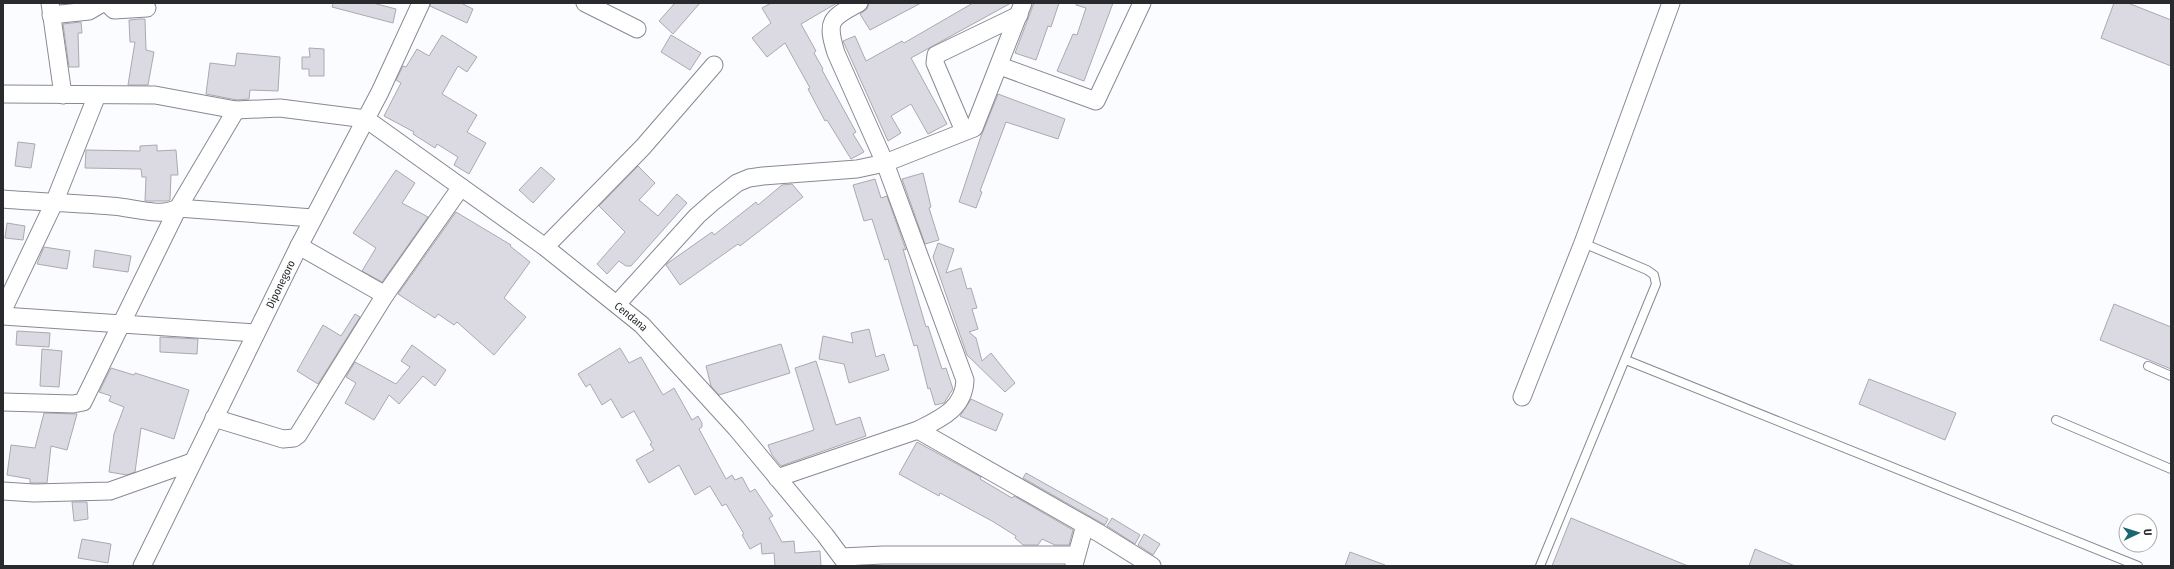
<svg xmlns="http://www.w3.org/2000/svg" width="2174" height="569" viewBox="0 0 2174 569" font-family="'Fira Sans Condensed',sans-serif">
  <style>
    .building { fill: #dbdae3; stroke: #aaa9b1 }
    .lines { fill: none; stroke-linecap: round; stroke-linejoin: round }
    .service-casing { stroke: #878a91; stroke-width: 10 }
    .minor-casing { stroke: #878a91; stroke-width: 19 }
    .service { stroke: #fff; stroke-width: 8 }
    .minor { stroke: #fff; stroke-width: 17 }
    .labels { text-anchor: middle; stroke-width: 3; stroke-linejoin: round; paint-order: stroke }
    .street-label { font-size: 11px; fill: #292a2d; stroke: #fff }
  </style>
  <rect width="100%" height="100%" fill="#fafcff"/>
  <path class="building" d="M 333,3 L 373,3 L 396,9 L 393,23 L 332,7 Z
    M 431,3 L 461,3 L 473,9 L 467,23 L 430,6 Z
    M 675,3 L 700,3 L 673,34 L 659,21 Z
    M 771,3 L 837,3 L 801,24 L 816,51 L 814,53 L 823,69 L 822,70 L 856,132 L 853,134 L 864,152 L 851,159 L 827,120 L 825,121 L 808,89 L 810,88 L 785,43 L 767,57 L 752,38 L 771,23 L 762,8 Z
    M 869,3 L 921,3 L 870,30 L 860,14 L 867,9 Z
    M 973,3 L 1011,3 L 911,58 L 947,124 L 928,134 L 911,104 L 891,116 L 901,133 L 888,141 L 843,41 L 855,36 L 866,61 L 902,41 L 904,43 Z
    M 1034,3 L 1059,3 L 1051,27 L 1048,26 L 1036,60 L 1015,53 Z
    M 1076,3 L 1113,3 L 1084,81 L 1057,71 L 1073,34 L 1077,35 L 1086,8 L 1076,5 Z
    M 2114,3 L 2128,3 L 2171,20 L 2171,66 L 2101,38 Z
    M 139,19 L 145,19 L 146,50 L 154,52 L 148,85 L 128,85 L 135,42 L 130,42 L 129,20 Z
    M 81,22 L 82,33 L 78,33 L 79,67 L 69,67 L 63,24 Z
    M 442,35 L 477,57 L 467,72 L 458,66 L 442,94 L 477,115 L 467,132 L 486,143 L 469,174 L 454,165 L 458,157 L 437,144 L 435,148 L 413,134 L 414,132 L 384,116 L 401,83 L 396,80 L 403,66 L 406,67 L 417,49 L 429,56 Z
    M 671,35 L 701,53 L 690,70 L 661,52 Z
    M 309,48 L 324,49 L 324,76 L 309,76 L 309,69 L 302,69 L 302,57 L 310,57 Z
    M 237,53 L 280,57 L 278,91 L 250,90 L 249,99 L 237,100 L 206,94 L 210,63 L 235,66 Z
    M 998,94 L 1065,119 L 1058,139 L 1006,122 L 980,191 L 982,192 L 976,208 L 959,202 L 980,139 Z
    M 18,142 L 35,144 L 31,168 L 15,166 Z
    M 157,145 L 157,151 L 176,150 L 178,175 L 171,175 L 170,200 L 168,201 L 145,201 L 146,177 L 142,177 L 141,169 L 85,168 L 86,150 L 140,151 L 140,146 Z
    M 638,166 L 655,183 L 639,200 L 658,216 L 677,194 L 687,203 L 631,266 L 626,266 L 619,261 L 607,274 L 597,264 L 625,232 L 599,206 Z
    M 541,167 L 555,179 L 533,203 L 519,190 Z
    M 396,170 L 415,183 L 402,203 L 428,217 L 382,282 L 362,271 L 376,248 L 353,233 Z
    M 923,173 L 931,207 L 929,208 L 939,240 L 925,244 L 902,179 Z
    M 875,179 L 881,198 L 887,196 L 906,250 L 903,249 L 926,327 L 928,326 L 942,369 L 946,368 L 953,389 L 944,403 L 935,405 L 930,388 L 928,389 L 917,345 L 914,346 L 888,259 L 885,260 L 872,219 L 864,221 L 853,185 Z
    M 792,184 L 803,197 L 740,246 L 738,244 L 680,285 L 666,265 L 668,263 L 712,232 L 714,235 L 756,202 L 758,205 L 782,185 Z
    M 456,212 L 511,245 L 510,246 L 530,262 L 504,298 L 526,317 L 494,355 L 457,322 L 454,325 L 438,314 L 435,318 L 398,294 Z
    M 7,223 L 25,226 L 23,240 L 5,238 Z
    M 938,243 L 954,249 L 946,273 L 961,268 L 967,289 L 971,288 L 977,308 L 972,309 L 978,329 L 969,332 L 976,338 L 982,361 L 991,353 L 1015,383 L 1005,392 L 967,355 L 933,257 Z
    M 44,247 L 70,251 L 67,269 L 37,264 Z
    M 95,250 L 131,256 L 128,272 L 93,267 Z
    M 2114,304 L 2171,327 L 2171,369 L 2100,340 Z
    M 355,314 L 360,317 L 318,384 L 297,371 L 323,325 L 341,336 Z
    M 869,329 L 876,357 L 884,354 L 889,370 L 849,383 L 844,364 L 819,359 L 823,336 L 853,343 L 851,333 Z
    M 17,331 L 50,333 L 49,347 L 16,345 Z
    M 160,337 L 198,339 L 197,354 L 160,352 Z
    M 781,344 L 790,373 L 719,395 L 711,386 L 706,366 Z
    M 412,345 L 446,370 L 435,386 L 423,376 L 399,404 L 389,395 L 374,420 L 345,403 L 356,383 L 346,377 L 355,362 L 396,384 L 410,367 L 401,361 Z
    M 620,348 L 629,363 L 641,357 L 663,395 L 674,388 L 692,420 L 698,416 L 702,423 L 702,427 L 699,429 L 726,479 L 732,475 L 735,480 L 742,477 L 750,492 L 755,489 L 773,516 L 769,518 L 782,542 L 794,541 L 795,553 L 820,551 L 821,566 L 775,566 L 774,553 L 762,554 L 761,543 L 750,549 L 742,535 L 744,534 L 726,504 L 722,506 L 710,486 L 695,495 L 679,465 L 649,483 L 636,460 L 654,450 L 650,444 L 652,443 L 634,411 L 622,418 L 611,399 L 602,405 L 590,384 L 586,387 L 578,374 Z
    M 42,349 L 62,351 L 59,387 L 40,386 Z
    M 816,361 L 836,425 L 860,417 L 866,436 L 781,466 L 772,455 L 768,445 L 814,430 L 795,368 Z
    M 111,368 L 134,375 L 135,373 L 189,390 L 174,439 L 141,428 L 135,472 L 127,475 L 109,472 L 114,434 L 124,407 L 109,401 L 111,396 L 99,392 Z
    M 1869,379 L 1956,413 L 1945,440 L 1859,404 Z
    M 971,399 L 1003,414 L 996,431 L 960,416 Z
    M 44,413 L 77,414 L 67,450 L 51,446 L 47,483 L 30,483 L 30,479 L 7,475 L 11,445 L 35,448 Z
    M 917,442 L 981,477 L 980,479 L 1012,498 L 1014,496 L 1073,530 L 1069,545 L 1055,545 L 1042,539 L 1038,545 L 1023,545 L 1015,538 L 1016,536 L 992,521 L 940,493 L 939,496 L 899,474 Z
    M 1026,473 L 1108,519 L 1105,525 L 1023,478 Z
    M 72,502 L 87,502 L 88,519 L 74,521 Z
    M 1112,518 L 1140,535 L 1135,544 L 1107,526 Z
    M 1571,518 L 1688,566 L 1552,566 Z
    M 1144,534 L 1160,544 L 1153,555 L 1138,545 Z
    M 82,539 L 111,544 L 108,563 L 78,558 Z
    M 1755,549 L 1795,566 L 1749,566 Z
    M 1350,552 L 1385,565 L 1385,566 L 1345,566 Z"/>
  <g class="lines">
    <defs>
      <path id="service" d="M 1626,360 L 2138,566
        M 2148,366 L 2171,376
        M 2056,420 L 2171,469
        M 1540,566 L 1656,284 L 1654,275 L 1647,270 L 1583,243"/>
      <g id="minor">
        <path d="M 50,3 L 63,95"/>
        <path d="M 585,3 L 637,29"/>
        <path d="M 51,15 L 89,11 L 101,4 L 107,3 L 114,10 L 147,8"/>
        <path d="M 1000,66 L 1096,101 L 1142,3"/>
        <path id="s1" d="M 3,94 L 155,95 L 236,110 L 280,108 L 366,119 L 545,247 L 642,325 L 736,428 L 825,535 L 848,566"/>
        <path d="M 964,131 L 935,63 L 936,55 L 1019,15"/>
        <path d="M 3,199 C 39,202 75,203 111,206 C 132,207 160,218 178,208 L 313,218"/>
        <path d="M 299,246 L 385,295"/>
        <path d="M 545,247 L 643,147 L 714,65"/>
        <path d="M 617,304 L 697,216 L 714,201 L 737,183 L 749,178 L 763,176 L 857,169 L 885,163 L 974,128 L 1023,3"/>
        <path d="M 3,310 L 54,203 L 97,95"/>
        <path d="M 3,316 L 256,333"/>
        <path d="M 1522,397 L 1583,243 L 1671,3"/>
        <path d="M 3,402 L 73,404 L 83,402 L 178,208 L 236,110"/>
        <path d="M 214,418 L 283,439 L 294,438 L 298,435 L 385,295 L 461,187"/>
        <path d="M 918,430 L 1099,533 L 1152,566"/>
        <path d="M 777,478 L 918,430 C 940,419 964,409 965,380 L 885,163 L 836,53 C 826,21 830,18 859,3"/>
        <path d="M 3,491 L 34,493 L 110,491 L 192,462"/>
        <path d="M 842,557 L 883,555 L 1076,555"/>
        <path d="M 1074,565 L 1085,525"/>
        <path id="s2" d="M 142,566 L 299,246 L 380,92 L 421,3"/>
      </g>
    </defs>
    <use href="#service" class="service-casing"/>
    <use href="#minor" class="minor-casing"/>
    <use href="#service" class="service"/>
    <use href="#minor" class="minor"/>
  </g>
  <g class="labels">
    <g class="street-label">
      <text dy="4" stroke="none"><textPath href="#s2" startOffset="314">Diponegoro</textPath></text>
      <text dy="4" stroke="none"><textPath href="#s1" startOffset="696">Cendana</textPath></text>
    </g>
  </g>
  <rect width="2174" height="569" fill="none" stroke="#292a2d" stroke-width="8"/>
  <g transform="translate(2138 533) rotate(86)"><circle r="19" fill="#ffffff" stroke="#a9aaab"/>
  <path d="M0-3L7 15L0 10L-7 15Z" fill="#1b6771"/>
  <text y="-6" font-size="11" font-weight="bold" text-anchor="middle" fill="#292a2d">U</text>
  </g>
</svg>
